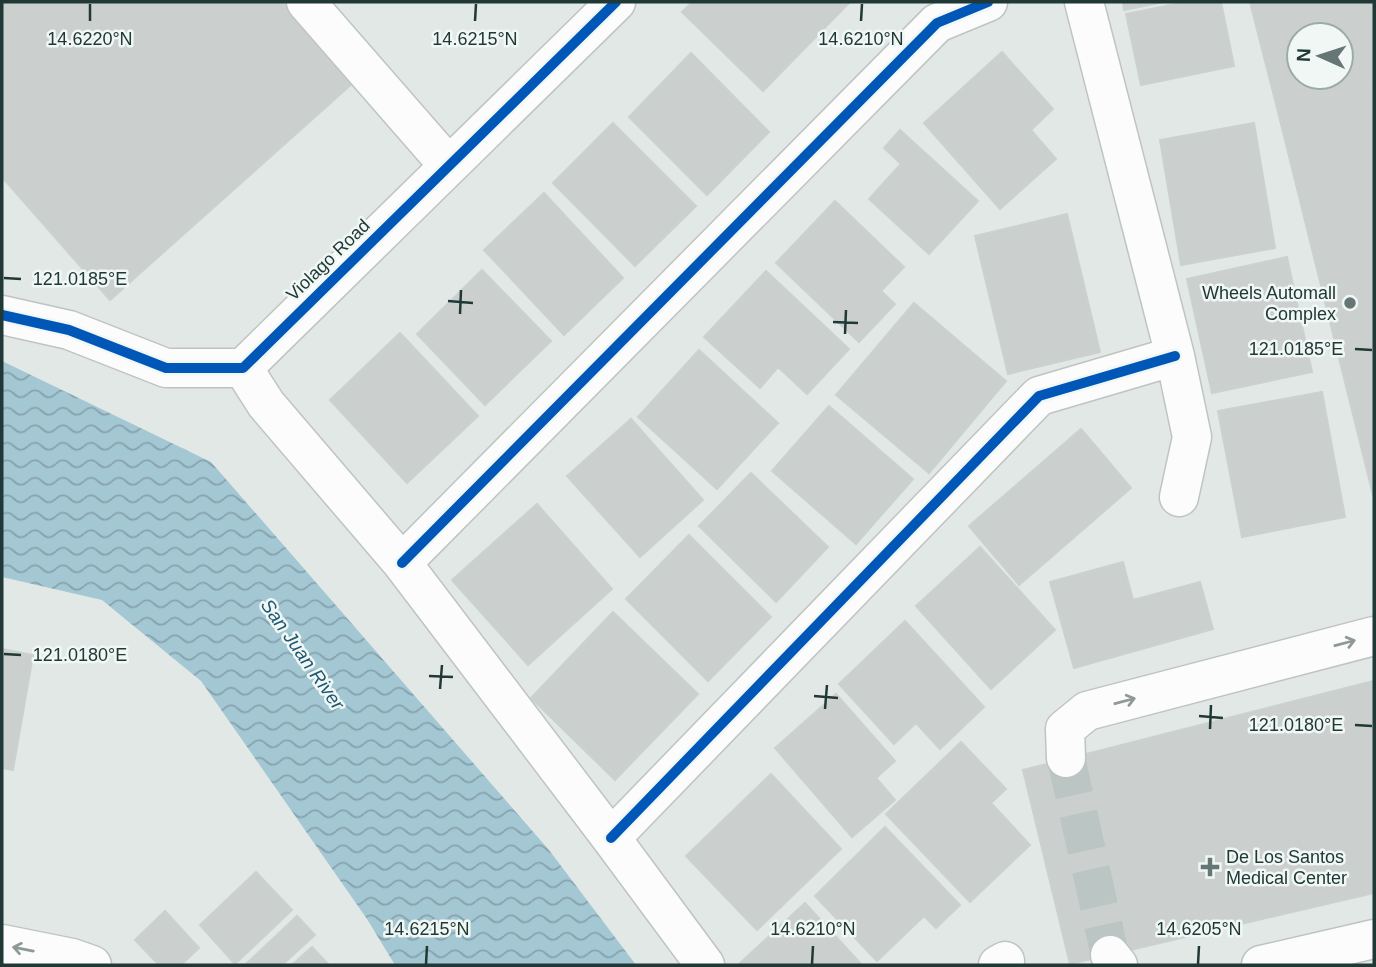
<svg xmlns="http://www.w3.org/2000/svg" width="1376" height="967" viewBox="0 0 1376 967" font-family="Arial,sans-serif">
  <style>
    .water { fill: url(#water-waves) }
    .building { fill: #cbd0cf; stroke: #cbd1cf; stroke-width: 2; fill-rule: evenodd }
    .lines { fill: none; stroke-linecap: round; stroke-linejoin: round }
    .minor-tunnel { stroke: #bbc5c3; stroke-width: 38; stroke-dasharray: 38 19; stroke-linecap: butt }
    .minor-casing { stroke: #bfc4c3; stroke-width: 41 }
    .minor { stroke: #fbfcfb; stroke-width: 38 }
    .cycleway-casing { stroke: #f0f7f4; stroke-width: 15 }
    .cycleway { stroke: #0057b8; stroke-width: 10 }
    .oneway { stroke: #8e9a98 }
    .ticks { fill: none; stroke: #213936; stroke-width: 2.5 }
    .poi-dot { fill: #657674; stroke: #f0f7f4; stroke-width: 2.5 }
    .labels { text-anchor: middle; stroke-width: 5; stroke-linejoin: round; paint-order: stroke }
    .street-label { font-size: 18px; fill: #213936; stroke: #f0f7f4 }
    .poi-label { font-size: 18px; fill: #213936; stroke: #f0f7f4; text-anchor: end }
    .water-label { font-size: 19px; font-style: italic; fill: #1f5872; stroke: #f0f7f4 }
    .ticks-label { font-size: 18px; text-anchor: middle; fill: #213936; stroke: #f0f7f4; stroke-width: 5; stroke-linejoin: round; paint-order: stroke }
  </style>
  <defs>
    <pattern id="water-waves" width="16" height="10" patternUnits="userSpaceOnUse" patternTransform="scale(1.75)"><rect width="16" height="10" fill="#a4c7d4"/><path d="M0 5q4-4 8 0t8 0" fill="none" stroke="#85a3ad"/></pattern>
  </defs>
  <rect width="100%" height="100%" fill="#e2e8e6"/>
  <path class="water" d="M 2,361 L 211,462 L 549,850 L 636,965 L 395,965 L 367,919 L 201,681 L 102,600 L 2,577 Z"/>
  <path class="building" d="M 2,2 L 282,2 L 353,83 L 110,300 L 2,177 Z
    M 692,2 L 850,2 L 763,91 L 682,12 Z
    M 1123,2 L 1164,2 L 1124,10 Z
    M 1185,2 L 1221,2 L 1234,66 L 1141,85 L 1126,14 Z
    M 1250,2 L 1374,2 L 1374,83 L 1277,108 ZM 1299,35 L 1341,35 L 1341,77 L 1299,77 Z
    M 1002,52 L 1053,109 L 1031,130 L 1056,159 L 1000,209 L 924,123 Z
    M 691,53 L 769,132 L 707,195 L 629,117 Z
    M 1374,83 L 1374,499 L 1277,108 Z
    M 613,123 L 696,206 L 635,266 L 553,183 Z
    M 1254,123 L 1275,248 L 1181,265 L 1160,140 Z
    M 900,130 L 978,201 L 929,254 L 869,199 L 901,164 L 884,148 Z
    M 544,193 L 623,278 L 564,335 L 484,250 Z
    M 835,201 L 904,267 L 881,291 L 895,304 L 859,342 L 776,263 Z
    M 1067,214 L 1100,352 L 1008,374 L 975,236 Z
    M 1287,257 L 1312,372 L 1212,393 L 1187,279 Z
    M 482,270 L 551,341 L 485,405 L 417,334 Z
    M 766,271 L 849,349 L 807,394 L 778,367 L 760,388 L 704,337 Z
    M 914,303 L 1006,381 L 929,473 L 836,395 Z
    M 400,333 L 478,416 L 407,483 L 330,400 Z
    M 699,350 L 778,423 L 717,489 L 638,417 Z
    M 1322,392 L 1345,517 L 1242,537 L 1218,411 Z
    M 829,406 L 913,479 L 856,544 L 772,471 Z
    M 631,419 L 703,500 L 640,557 L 567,476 Z
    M 1081,429 L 1131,488 L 1019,585 L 969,526 Z
    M 751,473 L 828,547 L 776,602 L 699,526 Z
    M 537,504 L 612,589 L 528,665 L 452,580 Z
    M 689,535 L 771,617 L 708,681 L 626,599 Z
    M 980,547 L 1055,630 L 991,689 L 916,606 Z
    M 1123,562 L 1133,600 L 1200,582 L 1213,629 L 1074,668 L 1050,582 Z
    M 613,612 L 698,694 L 615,780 L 531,698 Z
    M 905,621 L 984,707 L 940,749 L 916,723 L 894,744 L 839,684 Z
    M 2,649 L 33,655 L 13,770 L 2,768 Z
    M 1373,681 L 1374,893 L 1070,964 L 1023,770 Z
    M 836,694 L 895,761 L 876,778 L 895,800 L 852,837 L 775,748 Z
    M 961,742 L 1006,789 L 991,803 L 1030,845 L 970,902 L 886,814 Z
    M 771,774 L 841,849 L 757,930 L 686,856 Z
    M 885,827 L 960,905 L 936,928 L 924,916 L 877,961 L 815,896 Z
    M 256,872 L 292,910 L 235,964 L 200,925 Z
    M 805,903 L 862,965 L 738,965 Z
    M 165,911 L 199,948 L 181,965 L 159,965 L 135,940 Z
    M 297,916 L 315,935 L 282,965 L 245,965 Z
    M 312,947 L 329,965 L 292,965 Z"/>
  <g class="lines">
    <path class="minor-tunnel" d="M 1066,758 L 1110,955"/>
    <defs>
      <path id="minor" d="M 306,2 L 449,166
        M 1084,2 L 1175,356 L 1192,437 L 1179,497
        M 2,315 L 69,330 L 166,368 L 243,368 L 616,2
        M 243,368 L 266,404 L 402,563 L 611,838 L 705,965
        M 402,563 L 937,23 L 988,2
        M 1066,758 L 1065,729 L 1087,711 L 1374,636
        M 611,838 L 1039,396 L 1175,356
        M 2,944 L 72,958 L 92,965
        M 1110,955 L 1118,965
        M 998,965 L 1005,961
        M 1261,965 L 1374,939"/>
    </defs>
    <use href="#minor" class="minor-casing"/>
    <use href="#minor" class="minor"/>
    <defs>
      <path id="cycleway" d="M 2,315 L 69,330 L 166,368 L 243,368 L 616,2
        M 402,563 L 937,23 L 988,2
        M 611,838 L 1039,396 L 1175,356"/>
    </defs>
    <use href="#cycleway" class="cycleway-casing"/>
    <use href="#cycleway" class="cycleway"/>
  </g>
  <defs><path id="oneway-shaft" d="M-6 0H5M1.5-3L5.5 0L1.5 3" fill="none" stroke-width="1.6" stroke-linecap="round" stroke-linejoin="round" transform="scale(1.75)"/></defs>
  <g class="oneway">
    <use href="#oneway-shaft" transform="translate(1345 643) rotate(-15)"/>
    <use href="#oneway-shaft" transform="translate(1125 701) rotate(-15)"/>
    <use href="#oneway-shaft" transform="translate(23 949) rotate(-169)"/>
  </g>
  <path class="ticks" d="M 90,21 L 90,4M 475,21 L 476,4M 861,21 L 862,4M 4,278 L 21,279M 448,301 L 473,303M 460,314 L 461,290M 833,322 L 858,323M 845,334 L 846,310M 1355,349 L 1372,350M 4,654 L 21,655M 429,676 L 453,677M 440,689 L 442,665M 814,696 L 838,698M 825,709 L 827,685M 1199,716 L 1223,718M 1355,725 L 1372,726M 1210,729 L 1211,705M 426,964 L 427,946M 812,964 L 813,946M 1198,964 L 1199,946"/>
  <g class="poi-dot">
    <circle cx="1350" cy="303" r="7"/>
    <path d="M1206.5 856.5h7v7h7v7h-7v7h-7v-7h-7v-7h7z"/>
  </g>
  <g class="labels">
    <g class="street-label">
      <text transform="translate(328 260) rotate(-44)" y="6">Violago Road</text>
    </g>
    <g class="poi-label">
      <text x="1336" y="299">Wheels Automall<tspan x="1336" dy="21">Complex</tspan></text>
      <text x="1226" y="863" text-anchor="start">De Los Santos<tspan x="1226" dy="21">Medical Center</tspan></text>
    </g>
    <g class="water-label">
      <text transform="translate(303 654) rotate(55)" y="7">San Juan River</text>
    </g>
  </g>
  <g class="ticks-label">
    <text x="90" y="45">14.6220°N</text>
    <text x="475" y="45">14.6215°N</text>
    <text x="861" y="45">14.6210°N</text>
    <text x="80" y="285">121.0185°E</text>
    <text x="1296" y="355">121.0185°E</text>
    <text x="80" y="661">121.0180°E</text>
    <text x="1296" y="731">121.0180°E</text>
    <text x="427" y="935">14.6215°N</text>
    <text x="813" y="935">14.6210°N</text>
    <text x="1199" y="935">14.6205°N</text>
  </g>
  <rect width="1376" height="967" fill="none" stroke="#213936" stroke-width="7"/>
  <g transform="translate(1320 56) rotate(273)"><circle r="33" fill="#f0f7f4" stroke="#9daba8" stroke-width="2"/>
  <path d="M0-5L12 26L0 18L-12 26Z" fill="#657674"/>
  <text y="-10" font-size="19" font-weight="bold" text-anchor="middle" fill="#213936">N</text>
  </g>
</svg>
